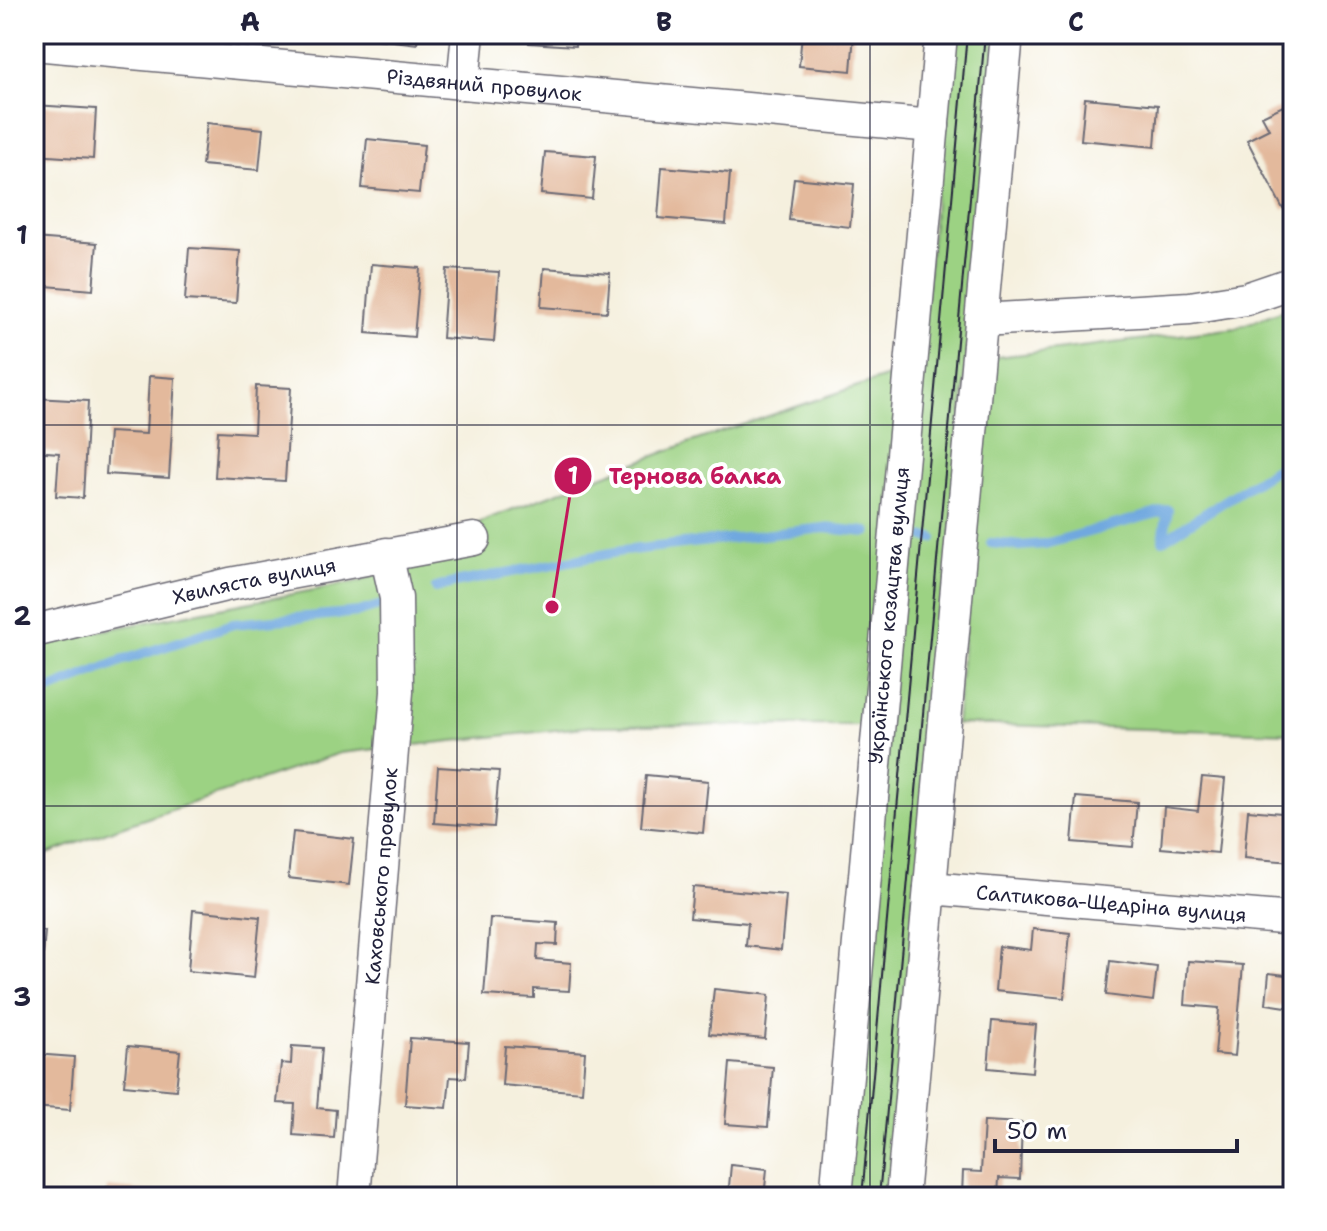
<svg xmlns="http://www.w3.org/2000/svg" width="1327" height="1231" viewBox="0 0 1327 1231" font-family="'Shantell Sans',sans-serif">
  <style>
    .green { fill: #9cd283; stroke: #5f7a5f; stroke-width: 2 }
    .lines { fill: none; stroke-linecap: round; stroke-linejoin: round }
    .stream { stroke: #70a8df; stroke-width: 10 }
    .building { fill: #e3b99c }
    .minor-casing { stroke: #6c6a74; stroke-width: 35 }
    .minor { stroke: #fff; stroke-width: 32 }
    .tram { stroke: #22223b; stroke-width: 2 }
    .grid { fill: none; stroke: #22223b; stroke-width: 2; stroke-opacity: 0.55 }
    .labels { text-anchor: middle; stroke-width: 8; stroke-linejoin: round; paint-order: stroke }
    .street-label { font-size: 20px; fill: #22223b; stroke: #fff }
    .leader { fill: none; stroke: #c2185b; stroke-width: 3 }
    .callout-dot { fill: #c2185b; stroke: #fff; stroke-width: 3 }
    .mark-label { font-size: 24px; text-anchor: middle; font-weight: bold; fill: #fff }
    .callout-label { font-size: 22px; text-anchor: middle; font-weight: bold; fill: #c2185b; stroke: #fff; stroke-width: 8; stroke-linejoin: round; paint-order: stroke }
    .neatline { fill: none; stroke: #22223b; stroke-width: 3 }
    .grid-label { font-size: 26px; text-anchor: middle; font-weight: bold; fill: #22223b }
  </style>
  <rect width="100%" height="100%" fill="#fff"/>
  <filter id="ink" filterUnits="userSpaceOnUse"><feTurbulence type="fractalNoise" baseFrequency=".0125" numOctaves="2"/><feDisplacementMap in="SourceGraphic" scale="16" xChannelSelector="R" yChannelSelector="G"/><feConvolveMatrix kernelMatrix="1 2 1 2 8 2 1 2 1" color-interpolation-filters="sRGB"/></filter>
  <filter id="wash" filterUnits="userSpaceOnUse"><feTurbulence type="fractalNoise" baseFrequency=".006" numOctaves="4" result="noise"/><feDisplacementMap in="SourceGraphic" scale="32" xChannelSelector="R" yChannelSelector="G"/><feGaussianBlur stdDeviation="1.8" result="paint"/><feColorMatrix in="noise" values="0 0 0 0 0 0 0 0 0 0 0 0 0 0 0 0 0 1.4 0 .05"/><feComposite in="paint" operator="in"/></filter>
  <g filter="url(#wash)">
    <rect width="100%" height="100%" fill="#f5f0de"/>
    <path class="green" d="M 950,34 L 996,34 L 892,1197 L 845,1197 Z
      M 1293,306 L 1293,733 L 956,724 L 989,358 L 1236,328 Z
      M 903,371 L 870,725 L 593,726 L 340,753 L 118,828 L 34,859 L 34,648 L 84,634 L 361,581 L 487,519 L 691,442 Z"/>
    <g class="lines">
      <path class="stream" d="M 925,537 L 933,538
        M 991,543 L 1020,546 L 1045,544 L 1168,510 L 1163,540 L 1293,458
        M 436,588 L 454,583 L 622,551 L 824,528 L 867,532
        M 34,696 L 121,661 L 233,624 L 359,612 L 382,605"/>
    </g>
    <g id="blocks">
      <path class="building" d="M 377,34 L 418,34 L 417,44 L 376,39 Z
        M 530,34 L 576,34 L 575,46 L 529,43 Z
        M 802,34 L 854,34 L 851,71 L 799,66 Z
        M 1085,98 L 1158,105 L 1155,147 L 1081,140 Z
        M 34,105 L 96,109 L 93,159 L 34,155 Z
        M 1283,106 L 1293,127 L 1293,204 L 1283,209 L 1247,140 L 1269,129 L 1262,116 Z
        M 207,123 L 263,129 L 259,170 L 202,165 Z
        M 367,139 L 424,145 L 419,193 L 362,188 Z
        M 545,152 L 596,156 L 592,199 L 541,194 Z
        M 662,167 L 730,173 L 726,224 L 658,218 Z
        M 794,178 L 854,184 L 850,227 L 789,220 Z
        M 34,238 L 97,243 L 93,290 L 34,285 Z
        M 189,248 L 240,251 L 236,303 L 185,300 Z
        M 371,264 L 420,268 L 414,337 L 366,333 Z
        M 544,268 L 610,273 L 607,312 L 541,307 Z
        M 447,269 L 499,272 L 494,342 L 442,338 Z
        M 149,376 L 175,378 L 169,478 L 106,474 L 109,432 L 146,434 Z
        M 256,386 L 291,388 L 285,481 L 215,477 L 218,431 L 254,433 Z
        M 34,398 L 88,401 L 83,498 L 56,496 L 59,453 L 34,451 Z
        M 438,767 L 499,771 L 494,827 L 434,823 Z
        M 646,775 L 708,781 L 703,833 L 641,827 Z
        M 1202,777 L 1225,779 L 1218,853 L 1161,848 L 1164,807 L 1198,811 Z
        M 1076,797 L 1137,802 L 1133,847 L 1072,842 Z
        M 1248,810 L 1293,814 L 1293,862 L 1244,858 Z
        M 293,832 L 354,839 L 349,885 L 288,878 Z
        M 693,887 L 786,895 L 781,950 L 746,946 L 748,923 L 690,918 Z
        M 193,910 L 260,917 L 254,978 L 188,971 Z
        M 490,918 L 558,923 L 557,945 L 538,944 L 537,960 L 571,963 L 569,991 L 534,989 L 534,998 L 484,995 Z
        M 1033,929 L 1070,933 L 1064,998 L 995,991 L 999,946 L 1031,950 Z
        M 34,931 L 45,931 L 40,992 L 34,991 Z
        M 1110,961 L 1157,967 L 1153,1001 L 1106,995 Z
        M 1188,961 L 1243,965 L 1235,1056 L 1215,1054 L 1219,1008 L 1185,1005 Z
        M 1269,973 L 1293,976 L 1293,1008 L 1266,1004 Z
        M 714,989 L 769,995 L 765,1039 L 709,1034 Z
        M 992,1021 L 1036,1025 L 1032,1072 L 988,1068 Z
        M 410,1038 L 469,1042 L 466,1078 L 450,1077 L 447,1108 L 405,1105 Z
        M 128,1046 L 180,1051 L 176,1090 L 124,1085 Z
        M 292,1046 L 322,1048 L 317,1108 L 336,1110 L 334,1138 L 293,1135 L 295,1104 L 277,1103 L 281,1063 L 291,1064 Z
        M 505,1046 L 585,1052 L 582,1092 L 502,1085 Z
        M 34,1054 L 74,1057 L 70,1110 L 34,1107 Z
        M 730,1063 L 773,1067 L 768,1127 L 725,1124 Z
        M 984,1121 L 1022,1123 L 1020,1179 L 999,1178 L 998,1197 L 962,1195 L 963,1171 L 981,1172 Z
        M 731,1165 L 767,1169 L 764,1197 L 728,1197 Z
        M 185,1185 L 226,1189 L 226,1197 L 184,1197 Z
        M 107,1187 L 166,1193 L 166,1197 L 106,1197 Z"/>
    </g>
  </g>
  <g filter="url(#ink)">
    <use href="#blocks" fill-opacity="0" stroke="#6c6a74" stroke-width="2"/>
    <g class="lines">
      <defs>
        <g id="minor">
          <path id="s1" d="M 34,44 L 933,126"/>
          <path d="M 463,83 L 468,34"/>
          <path d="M 981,320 L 1190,308 L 1246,299 L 1293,283"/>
          <path id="s2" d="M 34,631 L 230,584 L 474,539"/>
          <path id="s3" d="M 930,888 L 1293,919"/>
          <path id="s4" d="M 354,1197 L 397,692 L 396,598 L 386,554"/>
          <path id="s5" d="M 836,1197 L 941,34"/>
          <path d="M 902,1197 L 1007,34"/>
        </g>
      </defs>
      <use href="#minor" class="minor-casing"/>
      <use href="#minor" class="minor"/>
      <path class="tram" d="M 862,1197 L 967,34
        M 879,1197 L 985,34"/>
    </g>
  </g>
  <path class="grid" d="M 457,34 L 457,1197M 870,34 L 870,1197M 34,425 L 1293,425M 34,806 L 1293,806"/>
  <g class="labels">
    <g class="street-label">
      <text dy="7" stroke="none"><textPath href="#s1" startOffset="452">Різдвяний провулок</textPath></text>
      <text dy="7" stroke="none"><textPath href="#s2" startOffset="226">Хвиляста вулиця</textPath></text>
      <text dy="7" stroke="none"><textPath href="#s5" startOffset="584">Українського козацтва вулиця</textPath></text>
      <text dy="7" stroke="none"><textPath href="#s4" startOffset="322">Каховського провулок</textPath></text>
      <text dy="7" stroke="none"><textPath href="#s3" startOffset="182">Салтикова-Щедріна вулиця</textPath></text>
    </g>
  </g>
  <path class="leader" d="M552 607L573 476"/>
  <g class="callout-dot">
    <circle cx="552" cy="607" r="8"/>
    <circle cx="573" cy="476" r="20"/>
  </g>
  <g class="mark-label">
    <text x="573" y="484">1</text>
  </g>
  <g class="callout-label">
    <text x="695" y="484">Тернова балка</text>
  </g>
  <rect width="1327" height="1231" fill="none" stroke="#fff" stroke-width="88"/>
  <path d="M995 1139v12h242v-12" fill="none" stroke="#22223b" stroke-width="4"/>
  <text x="1007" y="1139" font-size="24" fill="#22223b" stroke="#ffffff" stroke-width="6" paint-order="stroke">50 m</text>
  <rect x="44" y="44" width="1239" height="1143" class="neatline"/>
  <g class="grid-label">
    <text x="250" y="31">A</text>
    <text x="664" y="31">B</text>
    <text x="1076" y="31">C</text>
    <text x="22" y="244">1</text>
    <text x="22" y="625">2</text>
    <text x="22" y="1006">3</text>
  </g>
</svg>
